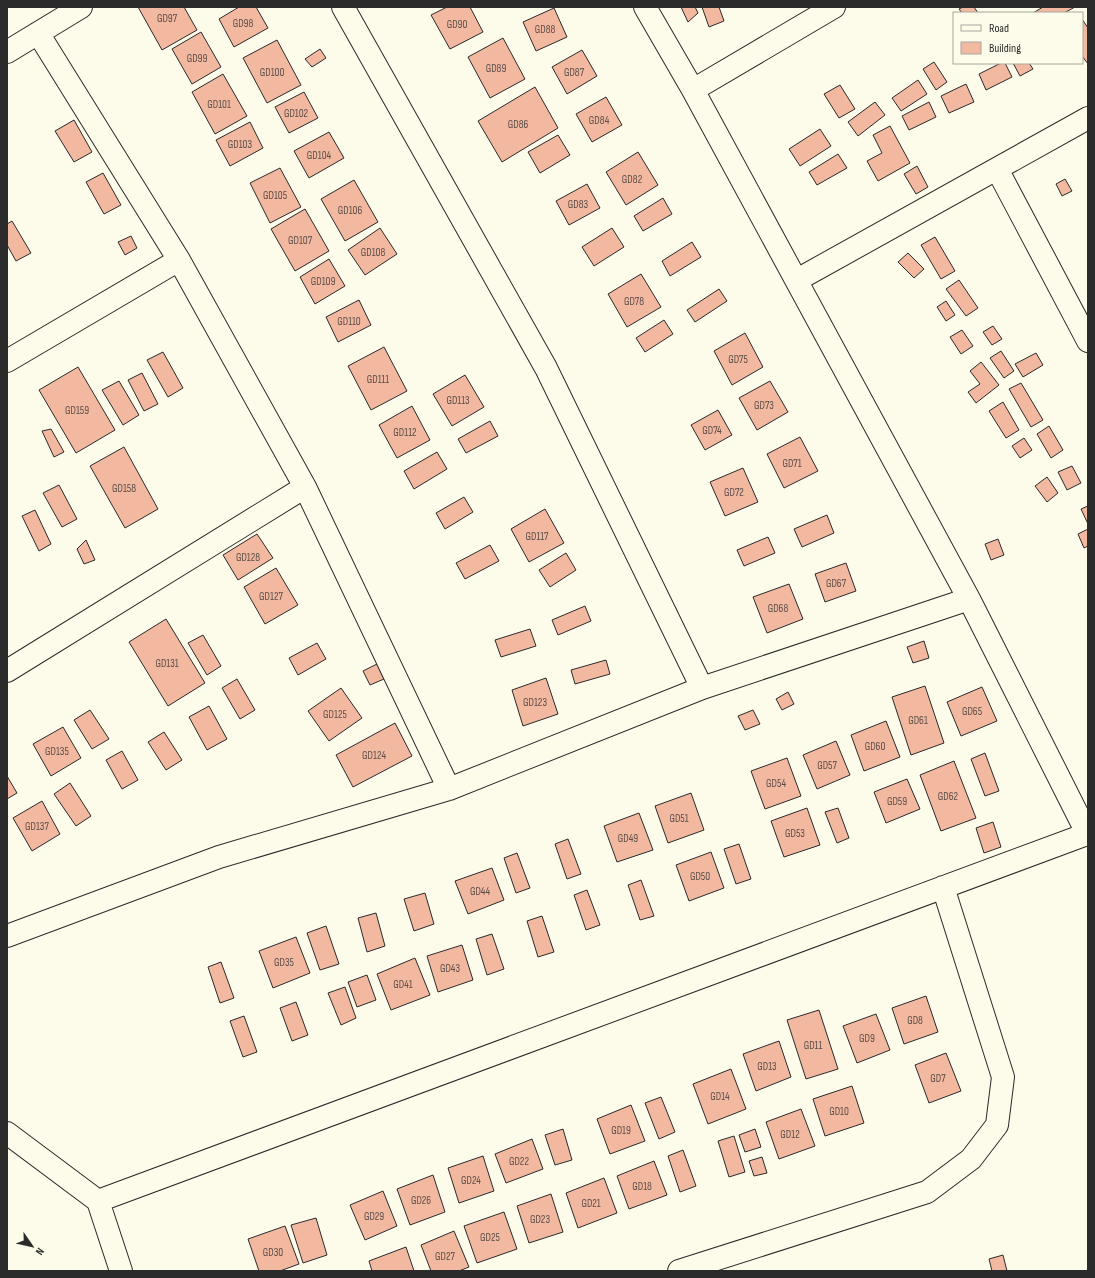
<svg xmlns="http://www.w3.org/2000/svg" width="1095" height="1278" viewBox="0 0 1095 1278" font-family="'Sofia Sans Condensed',sans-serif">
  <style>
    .building { fill: #f2b8a0; stroke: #2b2b2b }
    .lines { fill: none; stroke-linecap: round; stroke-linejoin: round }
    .minor-casing { stroke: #2b2b2b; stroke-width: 24 }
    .minor { stroke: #fdfbea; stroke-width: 22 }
    .labels { text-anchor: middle; stroke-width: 3; stroke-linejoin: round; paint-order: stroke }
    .number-label { font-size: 11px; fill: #5d4e48 }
  </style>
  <rect width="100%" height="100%" fill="#fdfbea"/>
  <path class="building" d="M 138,7 L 184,7 L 197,30 L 162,50 Z
    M 239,7 L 256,7 L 268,28 L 234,47 L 219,19 Z
    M 447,7 L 470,7 L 483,32 L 450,49 L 431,15 Z
    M 681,7 L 695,7 L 698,13 L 688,22 Z
    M 702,7 L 719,7 L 724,21 L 709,27 Z
    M 963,7 L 974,7 L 978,13 L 962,13 L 959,9 Z
    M 1043,7 L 1075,7 L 1064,13 L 1033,13 Z
    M 554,8 L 567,37 L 536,51 L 523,22 Z
    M 1082,19 L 1088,28 L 1088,64 L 1082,56 Z
    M 201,32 L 221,67 L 192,84 L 172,49 Z
    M 503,38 L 525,79 L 490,98 L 468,57 Z
    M 277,40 L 301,85 L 267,103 L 243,58 Z
    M 320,49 L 326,58 L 312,67 L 305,59 Z
    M 582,50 L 597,76 L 567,94 L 552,67 Z
    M 934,62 L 947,82 L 936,90 L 923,69 Z
    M 1001,63 L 1005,63 L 1012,77 L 986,90 L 979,74 Z
    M 1013,63 L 1029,63 L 1033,69 L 1020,76 Z
    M 223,74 L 247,116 L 215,134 L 192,92 Z
    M 918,80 L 927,94 L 901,111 L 892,98 Z
    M 966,84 L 974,102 L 949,113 L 941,96 Z
    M 840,85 L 855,109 L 839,118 L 824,94 Z
    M 535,87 L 558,128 L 502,162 L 478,121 Z
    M 304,92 L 318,118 L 289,133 L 275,107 Z
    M 606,97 L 622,125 L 592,142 L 576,114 Z
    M 875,102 L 885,115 L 858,136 L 848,122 Z
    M 929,102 L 936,117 L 909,130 L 902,116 Z
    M 74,120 L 92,152 L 74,162 L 55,131 Z
    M 250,122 L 263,148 L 230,166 L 216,140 Z
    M 890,126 L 910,163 L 878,181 L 867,161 L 882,153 L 873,135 Z
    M 820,129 L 831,146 L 800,166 L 789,149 Z
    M 329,132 L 344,158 L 309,178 L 294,151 Z
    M 558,135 L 570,155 L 540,173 L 528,152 Z
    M 638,152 L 658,185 L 626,205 L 606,172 Z
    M 838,154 L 847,168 L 817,185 L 809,172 Z
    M 917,166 L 928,187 L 916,194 L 904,174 Z
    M 280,168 L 301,207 L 270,223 L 250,183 Z
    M 103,173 L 121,205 L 104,214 L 86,182 Z
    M 1065,179 L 1072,191 L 1062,196 L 1056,184 Z
    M 354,180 L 378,222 L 345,241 L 321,199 Z
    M 587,184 L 600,208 L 569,225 L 556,201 Z
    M 663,198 L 672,214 L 643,231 L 634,216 Z
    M 305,209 L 329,251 L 295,271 L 271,229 Z
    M 12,221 L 31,253 L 16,261 L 7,245 L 7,224 Z
    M 380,228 L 397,254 L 365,275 L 348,250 Z
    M 612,228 L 624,247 L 594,266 L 582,247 Z
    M 131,236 L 137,248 L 125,255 L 118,242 Z
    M 935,237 L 955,271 L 941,279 L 921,245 Z
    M 692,242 L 701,257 L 670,276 L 662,261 Z
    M 908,253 L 924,269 L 914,278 L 898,262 Z
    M 329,259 L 345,286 L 315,304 L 300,277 Z
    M 641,274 L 661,307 L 627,327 L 608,294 Z
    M 959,280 L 978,308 L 966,316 L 946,289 Z
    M 719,289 L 727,301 L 695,322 L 687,310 Z
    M 359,300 L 371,325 L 338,342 L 326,317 Z
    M 946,301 L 955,315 L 946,321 L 937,307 Z
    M 664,320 L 673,334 L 645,352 L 636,338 Z
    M 993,326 L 1002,339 L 992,345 L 983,332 Z
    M 962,330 L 973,346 L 961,354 L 950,337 Z
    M 745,333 L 763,367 L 732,385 L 714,351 Z
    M 384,347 L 407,391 L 371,410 L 348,366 Z
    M 1001,351 L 1014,371 L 1004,378 L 990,358 Z
    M 163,352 L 183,388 L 168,397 L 147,360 Z
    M 1036,353 L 1043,365 L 1023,377 L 1015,364 Z
    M 981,362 L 999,385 L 976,403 L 968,392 L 980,384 L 970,371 Z
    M 78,367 L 115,430 L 76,453 L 39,390 Z
    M 142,373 L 158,404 L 144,411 L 128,380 Z
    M 465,375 L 484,407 L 452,426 L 433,394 Z
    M 119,381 L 139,415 L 123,425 L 102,390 Z
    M 770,381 L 788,412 L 757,430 L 739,398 Z
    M 1021,383 L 1043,420 L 1031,427 L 1009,389 Z
    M 1003,402 L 1019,430 L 1006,438 L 989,411 Z
    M 412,406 L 430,440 L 397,458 L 379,425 Z
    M 718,410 L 732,435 L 705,450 L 691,425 Z
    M 490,421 L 498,436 L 466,453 L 458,439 Z
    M 1049,426 L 1063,450 L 1051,458 L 1037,434 Z
    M 51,429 L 64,452 L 54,457 L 42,431 Z
    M 800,437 L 818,471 L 784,488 L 767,454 Z
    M 1024,438 L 1032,450 L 1020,458 L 1012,446 Z
    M 124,447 L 158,509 L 125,528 L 90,466 Z
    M 437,452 L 447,469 L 414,489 L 404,471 Z
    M 1072,466 L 1081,483 L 1067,490 L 1058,472 Z
    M 743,468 L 758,502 L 725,516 L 710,482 Z
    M 1047,477 L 1058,493 L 1047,502 L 1035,486 Z
    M 59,485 L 77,519 L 62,527 L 43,493 Z
    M 464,497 L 473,512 L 445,529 L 436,513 Z
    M 1088,506 L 1088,524 L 1081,509 Z
    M 545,509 L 564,543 L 529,562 L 511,529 Z
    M 35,510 L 51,544 L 39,551 L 22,516 Z
    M 827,515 L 834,533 L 802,547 L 794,529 Z
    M 1088,529 L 1088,546 L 1084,548 L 1078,534 Z
    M 257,534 L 273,558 L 238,580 L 223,555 Z
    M 768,537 L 775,553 L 744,566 L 737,550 Z
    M 998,539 L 1004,555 L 991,560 L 985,544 Z
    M 86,540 L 95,560 L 84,564 L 77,549 Z
    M 490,545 L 499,561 L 465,579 L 456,563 Z
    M 566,553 L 576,570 L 550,587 L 539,570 Z
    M 846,563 L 856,591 L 825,602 L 815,574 Z
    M 276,568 L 298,605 L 265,624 L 244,587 Z
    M 789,584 L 803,619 L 767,633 L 753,597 Z
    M 585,606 L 591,621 L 558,635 L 552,620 Z
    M 166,619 L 205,683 L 168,706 L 129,642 Z
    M 530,629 L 536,646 L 501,657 L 495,640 Z
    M 203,635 L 221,666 L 207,675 L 188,643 Z
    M 924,641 L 929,658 L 913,663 L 907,647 Z
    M 317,643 L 326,659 L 298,675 L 289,658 Z
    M 606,660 L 610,674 L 575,684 L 571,670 Z
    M 377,664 L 384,679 L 370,685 L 363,671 Z
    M 546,678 L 558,714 L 523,726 L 512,690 Z
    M 237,679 L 255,710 L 240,719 L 222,688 Z
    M 925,686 L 944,743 L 911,755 L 892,697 Z
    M 982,687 L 997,721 L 961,736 L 947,702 Z
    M 341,688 L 362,718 L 329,741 L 308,711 Z
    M 788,692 L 794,704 L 782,710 L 776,699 Z
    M 209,706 L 227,739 L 207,750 L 189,717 Z
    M 90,710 L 109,739 L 92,749 L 74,720 Z
    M 753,710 L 760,724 L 745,730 L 738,716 Z
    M 886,721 L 900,757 L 864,771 L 851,735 Z
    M 395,723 L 412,756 L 353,787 L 336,755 Z
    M 63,727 L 81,758 L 51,776 L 33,744 Z
    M 164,732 L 182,760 L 166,770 L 148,742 Z
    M 836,741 L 850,775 L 817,789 L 803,755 Z
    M 122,751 L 138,780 L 122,789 L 106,760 Z
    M 985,753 L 999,791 L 985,796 L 971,759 Z
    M 787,758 L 801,796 L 765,809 L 751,771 Z
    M 954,761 L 976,818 L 941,831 L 920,775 Z
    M 7,776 L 17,793 L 7,799 Z
    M 907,779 L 920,809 L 886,823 L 874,792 Z
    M 70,783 L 91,816 L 76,826 L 54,794 Z
    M 691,793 L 704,830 L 668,843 L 655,806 Z
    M 42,801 L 60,834 L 32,851 L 13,818 Z
    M 807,808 L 820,845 L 784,857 L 771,821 Z
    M 838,808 L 849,838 L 837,843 L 825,812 Z
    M 639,813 L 653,850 L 617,862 L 604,826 Z
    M 993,822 L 1001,847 L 984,853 L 976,828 Z
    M 568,839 L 581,874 L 567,879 L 555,844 Z
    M 739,844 L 751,879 L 736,884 L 724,849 Z
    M 711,852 L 724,888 L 689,901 L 676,865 Z
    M 517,853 L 530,888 L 516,893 L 504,858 Z
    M 492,868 L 504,900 L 468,914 L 455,881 Z
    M 641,880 L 654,916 L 640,920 L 628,885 Z
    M 587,890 L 600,925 L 586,930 L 574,895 Z
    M 425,893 L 434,924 L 414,931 L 404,899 Z
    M 376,913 L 385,946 L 367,952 L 358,918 Z
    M 542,916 L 554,952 L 538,957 L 527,921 Z
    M 326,926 L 339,964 L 320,970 L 307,933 Z
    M 492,934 L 504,969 L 487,975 L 476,939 Z
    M 296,937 L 310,973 L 273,988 L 259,951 Z
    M 462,945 L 473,980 L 438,992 L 427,956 Z
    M 415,958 L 430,995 L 391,1010 L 377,974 Z
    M 221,962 L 234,998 L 220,1003 L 208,967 Z
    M 367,975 L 376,1000 L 357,1007 L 348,982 Z
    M 345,987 L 356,1018 L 341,1025 L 328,993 Z
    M 926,996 L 938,1032 L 904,1044 L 892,1008 Z
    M 296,1002 L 308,1035 L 292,1041 L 280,1008 Z
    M 819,1010 L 838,1069 L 806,1079 L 787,1020 Z
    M 876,1014 L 890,1050 L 857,1063 L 843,1026 Z
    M 244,1016 L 257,1052 L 243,1057 L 230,1021 Z
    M 779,1041 L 791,1077 L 756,1091 L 743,1054 Z
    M 946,1053 L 961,1091 L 929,1103 L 915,1065 Z
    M 731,1069 L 746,1109 L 708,1124 L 693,1084 Z
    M 852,1086 L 864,1123 L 825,1136 L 813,1099 Z
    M 661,1097 L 675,1132 L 659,1139 L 645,1103 Z
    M 631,1105 L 645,1141 L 610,1154 L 597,1119 Z
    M 801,1109 L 815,1146 L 779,1159 L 766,1122 Z
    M 563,1129 L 572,1160 L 555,1165 L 545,1135 Z
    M 755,1129 L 761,1147 L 745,1152 L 739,1135 Z
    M 734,1136 L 745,1172 L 729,1177 L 718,1141 Z
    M 532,1139 L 543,1169 L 506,1183 L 495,1154 Z
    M 683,1150 L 696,1186 L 680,1192 L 668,1156 Z
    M 483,1156 L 494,1191 L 459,1203 L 448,1168 Z
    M 762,1157 L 767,1173 L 754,1176 L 749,1161 Z
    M 654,1161 L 667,1195 L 629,1209 L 617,1176 Z
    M 433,1175 L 445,1212 L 410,1225 L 397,1189 Z
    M 604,1178 L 617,1213 L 578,1228 L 566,1193 Z
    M 383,1191 L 397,1226 L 365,1240 L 350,1205 Z
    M 551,1194 L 563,1232 L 529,1243 L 517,1206 Z
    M 504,1212 L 517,1249 L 477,1263 L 464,1226 Z
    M 316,1218 L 327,1255 L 303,1263 L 291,1225 Z
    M 285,1226 L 299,1264 L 280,1271 L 259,1271 L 248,1239 Z
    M 454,1231 L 469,1267 L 459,1271 L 431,1271 L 421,1245 Z
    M 406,1247 L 414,1271 L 372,1271 L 369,1261 Z
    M 1003,1255 L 1007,1271 L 992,1271 L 989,1259 Z"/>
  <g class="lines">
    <defs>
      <path id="minor" d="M 343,7 L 546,368 L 702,688
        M 645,7 L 693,90 L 969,599 L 1088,835
        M 38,33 L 179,260 L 305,487 L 449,789
        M 7,52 L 81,7
        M 693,90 L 834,7
        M 997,169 L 1088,341
        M 797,280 L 1088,118
        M 7,361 L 179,260
        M 7,671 L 305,487
        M 7,936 L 219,857 L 449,789 L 702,688 L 969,599
        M 7,1133 L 98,1201 L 121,1271
        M 98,1201 L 1087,834
        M 679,1271 L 927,1192 L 971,1159 L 997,1125 L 1003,1077 L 943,887"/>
    </defs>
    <use href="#minor" class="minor-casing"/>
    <use href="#minor" class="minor"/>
  </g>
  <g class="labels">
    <g class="number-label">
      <text x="167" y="22">GD97</text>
      <text x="243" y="27">GD98</text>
      <text x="457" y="28">GD90</text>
      <text x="545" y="33">GD88</text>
      <text x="197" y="62">GD99</text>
      <text x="496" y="72">GD89</text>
      <text x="272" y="76">GD100</text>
      <text x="574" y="76">GD87</text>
      <text x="219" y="108">GD101</text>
      <text x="296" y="117">GD102</text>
      <text x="599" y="124">GD84</text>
      <text x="518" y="128">GD86</text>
      <text x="240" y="148">GD103</text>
      <text x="319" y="159">GD104</text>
      <text x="632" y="183">GD82</text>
      <text x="275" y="199">GD105</text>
      <text x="578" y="208">GD83</text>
      <text x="350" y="214">GD106</text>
      <text x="300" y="244">GD107</text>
      <text x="373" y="256">GD108</text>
      <text x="323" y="285">GD109</text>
      <text x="634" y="305">GD78</text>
      <text x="349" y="325">GD110</text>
      <text x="738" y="363">GD75</text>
      <text x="378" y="383">GD111</text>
      <text x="458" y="404">GD113</text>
      <text x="764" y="409">GD73</text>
      <text x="77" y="414">GD159</text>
      <text x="712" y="434">GD74</text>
      <text x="405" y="436">GD112</text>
      <text x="792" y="467">GD71</text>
      <text x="124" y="492">GD158</text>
      <text x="734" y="496">GD72</text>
      <text x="537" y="540">GD117</text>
      <text x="248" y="561">GD128</text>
      <text x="836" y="587">GD67</text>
      <text x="271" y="600">GD127</text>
      <text x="778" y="612">GD68</text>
      <text x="167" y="667">GD131</text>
      <text x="535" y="706">GD123</text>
      <text x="972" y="715">GD65</text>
      <text x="335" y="718">GD125</text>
      <text x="918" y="724">GD61</text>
      <text x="875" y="750">GD60</text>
      <text x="57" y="755">GD135</text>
      <text x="374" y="759">GD124</text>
      <text x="827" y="769">GD57</text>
      <text x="776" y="787">GD54</text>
      <text x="948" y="800">GD62</text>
      <text x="897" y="805">GD59</text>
      <text x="679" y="822">GD51</text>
      <text x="37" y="830">GD137</text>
      <text x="795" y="837">GD53</text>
      <text x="628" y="842">GD49</text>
      <text x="700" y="880">GD50</text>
      <text x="480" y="895">GD44</text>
      <text x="284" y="966">GD35</text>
      <text x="450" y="972">GD43</text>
      <text x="403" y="988">GD41</text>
      <text x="915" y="1024">GD8</text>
      <text x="867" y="1042">GD9</text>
      <text x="813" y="1049">GD11</text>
      <text x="767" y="1070">GD13</text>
      <text x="938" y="1082">GD7</text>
      <text x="720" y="1100">GD14</text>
      <text x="839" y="1115">GD10</text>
      <text x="621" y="1134">GD19</text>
      <text x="790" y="1138">GD12</text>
      <text x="519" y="1165">GD22</text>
      <text x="471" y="1184">GD24</text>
      <text x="642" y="1190">GD18</text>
      <text x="421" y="1204">GD26</text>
      <text x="591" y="1207">GD21</text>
      <text x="374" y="1220">GD29</text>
      <text x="540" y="1223">GD23</text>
      <text x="490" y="1241">GD25</text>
      <text x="273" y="1256">GD30</text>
      <text x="445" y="1260">GD27</text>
    </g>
  </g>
  <rect width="1095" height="1278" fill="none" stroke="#2b2b2b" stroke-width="16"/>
  <rect x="953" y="12" width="130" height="52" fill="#fdfbea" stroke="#a9a89e"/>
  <rect x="961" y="25" width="20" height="6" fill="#fdfbea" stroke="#a9a89e"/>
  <text x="989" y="32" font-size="12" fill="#2b2b2b">Road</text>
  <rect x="961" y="42" width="20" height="12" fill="#f2b8a0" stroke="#a9a89e"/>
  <text x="989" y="52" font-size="12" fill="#2b2b2b">Building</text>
  <g transform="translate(32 1246) rotate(124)" stroke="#fdfbea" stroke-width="3" paint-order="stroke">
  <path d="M0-3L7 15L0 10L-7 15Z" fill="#2b2b2b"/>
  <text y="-6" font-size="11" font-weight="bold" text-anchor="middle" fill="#2b2b2b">N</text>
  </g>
</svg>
